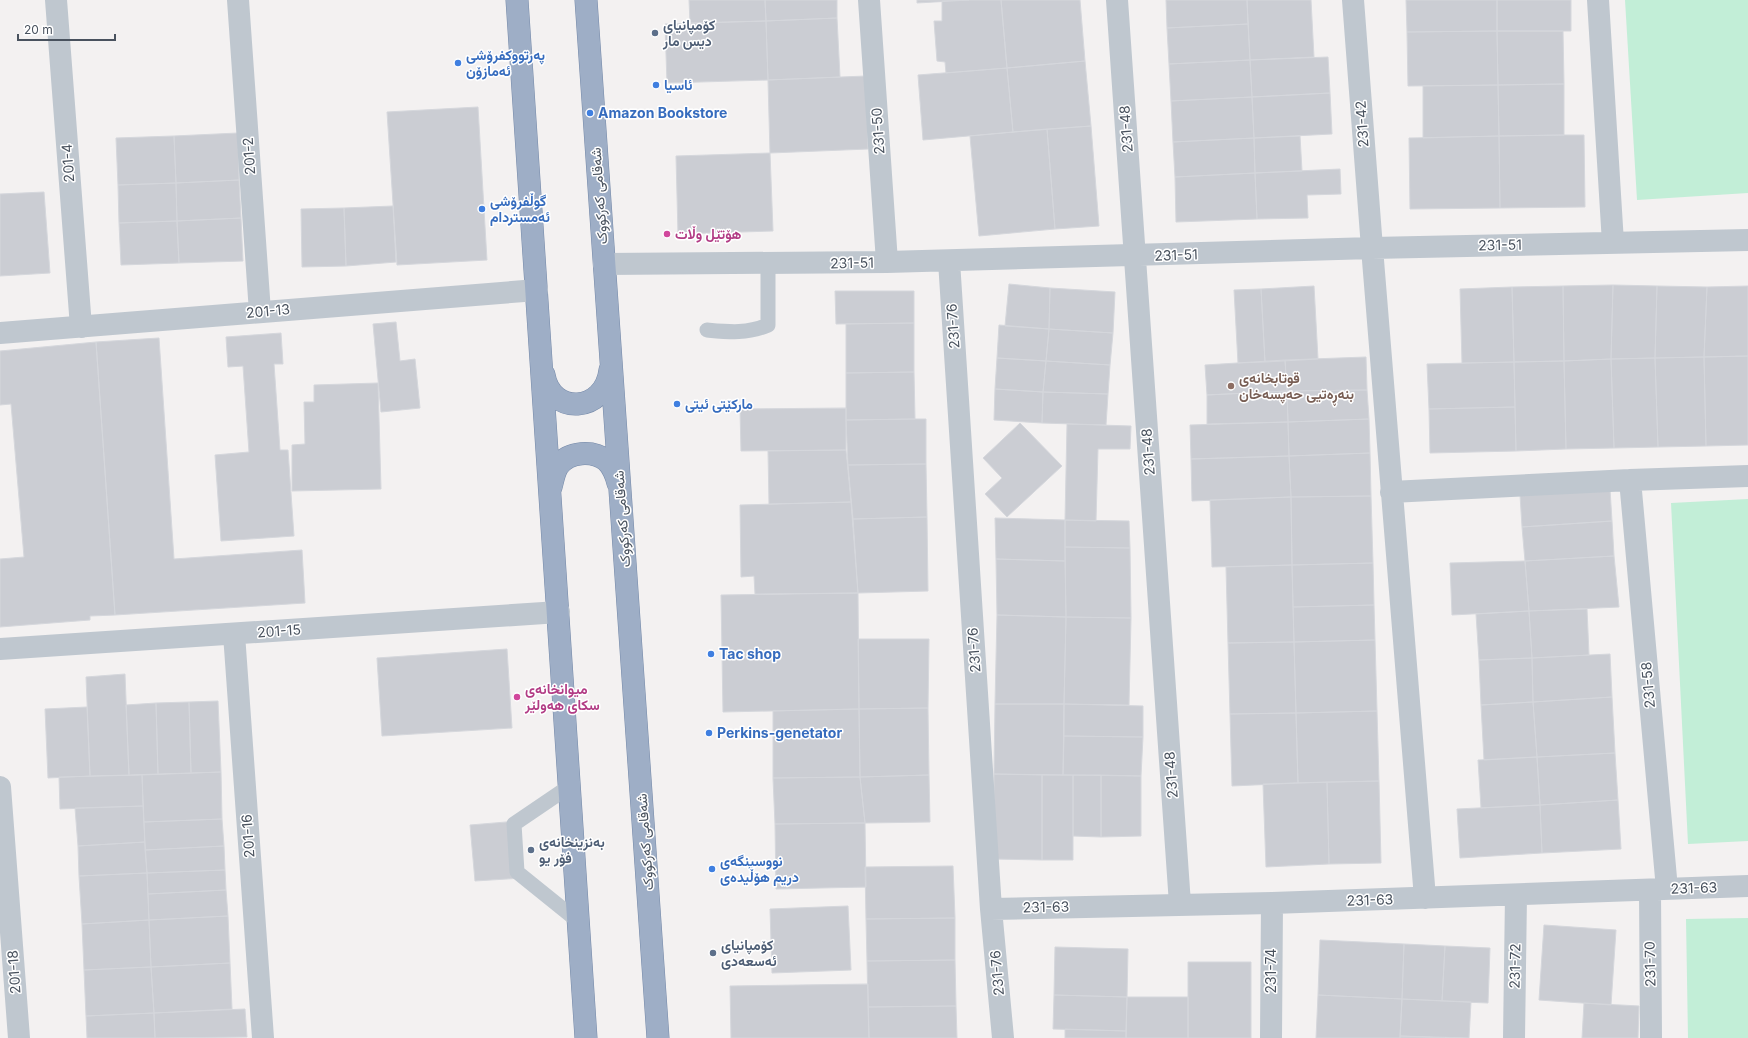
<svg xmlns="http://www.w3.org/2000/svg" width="1748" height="1038" viewBox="0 0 1748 1038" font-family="Inter,Vazirmatn,sans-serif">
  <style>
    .green { fill: #c2eed7 }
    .building { fill: #cbcdd3; stroke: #d5d7dc }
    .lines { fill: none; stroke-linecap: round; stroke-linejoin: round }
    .trunk-casing { stroke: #768aa9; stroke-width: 23 }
    .service { stroke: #bfc7cf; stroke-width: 15 }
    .minor { stroke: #bfc7cf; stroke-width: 22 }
    .trunk { stroke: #9eaec6; stroke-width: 22 }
    .service-dot { fill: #5c6f8a; stroke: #fff; stroke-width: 1.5 }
    .shop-dot { fill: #3f7fe0; stroke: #fff; stroke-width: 1.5 }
    .hotel-dot { fill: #d1479c; stroke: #fff; stroke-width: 1.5 }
    .education-dot { fill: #8d6e63; stroke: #fff; stroke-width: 1.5 }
    .labels { text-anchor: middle; stroke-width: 3; stroke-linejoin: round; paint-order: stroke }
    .service-label { font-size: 14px; font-weight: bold; fill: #4e5e75; stroke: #fff; text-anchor: start }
    .shop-label { font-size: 14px; font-weight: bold; fill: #366cbe; stroke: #fff; text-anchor: start }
    .street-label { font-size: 14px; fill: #49525e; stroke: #fff }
    .hotel-label { font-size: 14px; font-weight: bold; fill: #b23c85; stroke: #fff; text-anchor: start }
    .education-label { font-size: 14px; font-weight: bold; fill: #785e54; stroke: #fff; text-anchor: start }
  </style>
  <rect width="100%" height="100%" fill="#f3f1f1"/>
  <path class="green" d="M 1625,0 L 1748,0 L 1748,193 L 1637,200 Z
    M 1748,499 L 1748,841 L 1688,844 L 1671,503 Z
    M 1748,918 L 1748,1038 L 1688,1038 L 1686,919 Z"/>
  <path class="building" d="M 689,0 L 765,0 L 766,21 L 690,23 Z
    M 765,0 L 837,0 L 837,18 L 766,21 Z
    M 917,0 L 969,0 L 917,3 Z
    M 969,0 L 1001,0 L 1007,68 L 946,73 L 945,62 L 937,61 L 934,21 L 942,21 L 942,1 Z
    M 1001,0 L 1080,0 L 1085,61 L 1007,68 Z
    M 1166,0 L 1247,0 L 1248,24 L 1167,28 Z
    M 1247,0 L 1311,0 L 1314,57 L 1250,60 Z
    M 1406,0 L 1497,0 L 1497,31 L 1407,32 Z
    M 1497,0 L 1571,0 L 1571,31 L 1497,31 Z
    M 837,18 L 840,77 L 768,80 L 766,21 Z
    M 766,21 L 768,80 L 667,83 L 665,24 Z
    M 1248,24 L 1250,60 L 1169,64 L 1167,28 Z
    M 1497,31 L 1498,85 L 1408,86 L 1407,32 Z
    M 1497,31 L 1563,31 L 1564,84 L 1498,85 Z
    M 1328,57 L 1330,93 L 1252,97 L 1250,60 Z
    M 1250,60 L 1252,97 L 1171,101 L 1169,64 Z
    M 1085,61 L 1091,126 L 1013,132 L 1007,68 Z
    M 1007,68 L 1013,132 L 923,140 L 918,75 Z
    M 866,76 L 868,149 L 770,153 L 768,80 Z
    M 1564,84 L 1564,135 L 1499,136 L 1498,85 Z
    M 1498,85 L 1499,136 L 1423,138 L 1423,86 Z
    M 1330,93 L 1332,134 L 1254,138 L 1252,97 Z
    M 1252,97 L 1254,138 L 1173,142 L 1171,101 Z
    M 478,107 L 487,260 L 397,265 L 387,112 Z
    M 1091,126 L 1099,226 L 1055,229 L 1047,129 Z
    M 1047,129 L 1055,229 L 979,236 L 970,136 Z
    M 238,133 L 239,180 L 176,183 L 174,136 Z
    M 1564,135 L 1584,135 L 1585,207 L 1500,208 L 1499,136 Z
    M 174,136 L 176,183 L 118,185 L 116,138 Z
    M 1300,136 L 1302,171 L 1255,173 L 1254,138 Z
    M 1499,136 L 1500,208 L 1410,209 L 1409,138 Z
    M 1254,138 L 1255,173 L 1175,177 L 1173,142 Z
    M 770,153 L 773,231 L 678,234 L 676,156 Z
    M 1340,169 L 1341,194 L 1307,195 L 1308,218 L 1257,219 L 1255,173 Z
    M 1255,173 L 1257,219 L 1176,222 L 1175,177 Z
    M 239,180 L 241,218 L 177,221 L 176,183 Z
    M 176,183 L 177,221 L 119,223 L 118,185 Z
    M 44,192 L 50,273 L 0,276 L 0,194 Z
    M 393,206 L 396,262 L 346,266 L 344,208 Z
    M 344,208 L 346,266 L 302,267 L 301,209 Z
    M 241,218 L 243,261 L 179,263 L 177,221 Z
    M 177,221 L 179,263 L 121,265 L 119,223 Z
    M 1009,284 L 1050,288 L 1049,329 L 1005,326 Z
    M 1613,285 L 1657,286 L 1655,358 L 1611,359 Z
    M 1613,285 L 1611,359 L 1564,361 L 1563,286 Z
    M 1314,286 L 1318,359 L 1265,362 L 1261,289 Z
    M 1563,286 L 1564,361 L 1514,362 L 1512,287 Z
    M 1657,286 L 1707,287 L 1704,357 L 1655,358 Z
    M 1748,286 L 1748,356 L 1704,357 L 1707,287 Z
    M 1512,287 L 1514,362 L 1462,363 L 1460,289 Z
    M 1050,288 L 1115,292 L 1113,333 L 1049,329 Z
    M 1261,289 L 1265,362 L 1238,363 L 1234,290 Z
    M 835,291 L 914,291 L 914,323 L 836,324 Z
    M 396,322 L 400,361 L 415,359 L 420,408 L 381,412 L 373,324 Z
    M 914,323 L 914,372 L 846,373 L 846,324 Z
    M 999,325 L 1049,329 L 1046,361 L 997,358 Z
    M 1049,329 L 1113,333 L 1110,365 L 1046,361 Z
    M 281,333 L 283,364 L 274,364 L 280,450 L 288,450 L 294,536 L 221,541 L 215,455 L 249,452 L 243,366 L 228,367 L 226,337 Z
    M 159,338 L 174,559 L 302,550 L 305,603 L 115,615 L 96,342 Z
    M 96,342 L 115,615 L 90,616 L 90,620 L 0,627 L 0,559 L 24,557 L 11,404 L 0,405 L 0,351 Z
    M 1748,356 L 1748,445 L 1706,446 L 1704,357 Z
    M 1366,357 L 1367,390 L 1287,391 L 1285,360 Z
    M 1704,357 L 1706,446 L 1658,447 L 1655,358 Z
    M 997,358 L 1046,361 L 1043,392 L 995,389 Z
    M 1655,358 L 1658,447 L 1614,448 L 1611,359 Z
    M 1611,359 L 1614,448 L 1566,449 L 1564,361 Z
    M 1285,360 L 1287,391 L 1207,395 L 1205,365 Z
    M 1046,361 L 1110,365 L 1108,394 L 1043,392 Z
    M 1564,361 L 1566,449 L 1516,451 L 1514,362 Z
    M 1514,362 L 1515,407 L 1429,409 L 1427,364 Z
    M 914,372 L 915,419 L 846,420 L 846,373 Z
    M 378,383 L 381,489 L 292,491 L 292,445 L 305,444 L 304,402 L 314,402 L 314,385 Z
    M 995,389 L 1043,392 L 1042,423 L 994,420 Z
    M 1367,390 L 1369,419 L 1288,422 L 1287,391 Z
    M 1287,391 L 1288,422 L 1207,424 L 1207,395 Z
    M 1043,392 L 1108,394 L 1106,425 L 1042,423 Z
    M 1515,407 L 1516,451 L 1430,453 L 1429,409 Z
    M 846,408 L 846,450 L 741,451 L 740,409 Z
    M 915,419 L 926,419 L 926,464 L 848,465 L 846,420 Z
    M 1369,419 L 1370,453 L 1289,456 L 1288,422 Z
    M 1288,422 L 1289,456 L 1191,459 L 1190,425 Z
    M 1020,423 L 1062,466 L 1007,517 L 985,494 L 1002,478 L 983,458 Z
    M 1067,424 L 1131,426 L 1130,449 L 1098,449 L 1096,521 L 1065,520 Z
    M 846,450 L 851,502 L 769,504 L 768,451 Z
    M 1370,453 L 1371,496 L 1291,497 L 1289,456 Z
    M 1289,456 L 1291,497 L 1192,501 L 1191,459 Z
    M 926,464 L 927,517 L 853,519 L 848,465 Z
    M 1610,489 L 1612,521 L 1522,527 L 1520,495 Z
    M 1371,496 L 1373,563 L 1292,565 L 1291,497 Z
    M 1291,497 L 1292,565 L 1212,567 L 1210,500 Z
    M 851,502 L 858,593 L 755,594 L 754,576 L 741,577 L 740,505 Z
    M 927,517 L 928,591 L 858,593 L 853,519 Z
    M 995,518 L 1065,520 L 1065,561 L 996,559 Z
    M 1065,520 L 1129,521 L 1130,548 L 1065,547 Z
    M 1612,521 L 1614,556 L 1525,561 L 1522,527 Z
    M 1065,547 L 1130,548 L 1131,618 L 1066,617 Z
    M 1614,556 L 1619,607 L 1529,611 L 1525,561 Z
    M 996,559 L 1065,561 L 1066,617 L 997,615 Z
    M 1525,561 L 1529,611 L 1452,615 L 1450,563 Z
    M 1373,563 L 1374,605 L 1293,607 L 1292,565 Z
    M 1292,565 L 1294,642 L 1228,643 L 1226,567 Z
    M 858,593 L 859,709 L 723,712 L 721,595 Z
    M 1374,605 L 1375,640 L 1294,642 L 1293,607 Z
    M 1587,609 L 1589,655 L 1532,658 L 1529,611 Z
    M 1529,611 L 1532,658 L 1479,660 L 1476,614 Z
    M 997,615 L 1066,617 L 1064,704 L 995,704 Z
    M 1066,617 L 1131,618 L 1129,705 L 1064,704 Z
    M 858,639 L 929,639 L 928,708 L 859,709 Z
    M 1375,640 L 1377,711 L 1296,713 L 1294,642 Z
    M 1294,642 L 1296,713 L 1230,714 L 1228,643 Z
    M 507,649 L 512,728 L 382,736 L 377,658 Z
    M 1610,654 L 1612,697 L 1533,702 L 1532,658 Z
    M 1532,658 L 1533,702 L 1481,705 L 1479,660 Z
    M 125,674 L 129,775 L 90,776 L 86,677 Z
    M 1612,697 L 1615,753 L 1537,757 L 1533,702 Z
    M 218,701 L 221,772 L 191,773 L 189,702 Z
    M 189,702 L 191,773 L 158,774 L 156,703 Z
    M 1533,702 L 1537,757 L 1484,760 L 1481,705 Z
    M 156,703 L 158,774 L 129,775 L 126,705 Z
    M 995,704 L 1064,704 L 1063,775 L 994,774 Z
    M 1064,704 L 1143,706 L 1143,737 L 1064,736 Z
    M 87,707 L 90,776 L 48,778 L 45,709 Z
    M 928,708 L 929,775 L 860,777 L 859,709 Z
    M 859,709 L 860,777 L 773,778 L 773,711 Z
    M 1377,711 L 1379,781 L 1298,783 L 1296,713 Z
    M 1296,713 L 1298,783 L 1232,786 L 1230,714 Z
    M 1064,736 L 1143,737 L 1141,776 L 1063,775 Z
    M 1615,753 L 1618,800 L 1540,805 L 1537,757 Z
    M 1537,757 L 1540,805 L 1481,808 L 1478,760 Z
    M 221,772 L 222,819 L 144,822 L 142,775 Z
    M 994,774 L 1042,775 L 1042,860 L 994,859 Z
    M 142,775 L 143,806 L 60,809 L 59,777 Z
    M 929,775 L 930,822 L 865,823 L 860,777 Z
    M 1042,775 L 1073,775 L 1073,860 L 1042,860 Z
    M 1073,775 L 1101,775 L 1101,837 L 1073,836 Z
    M 1101,775 L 1141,776 L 1141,836 L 1101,837 Z
    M 860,777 L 865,823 L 775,824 L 773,778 Z
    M 1379,781 L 1381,863 L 1329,864 L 1327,782 Z
    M 1327,782 L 1329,864 L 1266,867 L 1263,784 Z
    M 1618,800 L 1621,849 L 1542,853 L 1540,805 Z
    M 1540,805 L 1542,853 L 1460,858 L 1457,809 Z
    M 143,806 L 145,842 L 78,846 L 75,808 Z
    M 222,819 L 224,846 L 145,850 L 144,822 Z
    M 518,821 L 523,878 L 475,881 L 470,825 Z
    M 865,823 L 866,887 L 776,889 L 775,824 Z
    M 145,842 L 147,873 L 79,876 L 78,846 Z
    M 224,846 L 225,870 L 147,873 L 145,850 Z
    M 953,866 L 955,918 L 866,919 L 865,867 Z
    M 225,870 L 226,890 L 148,894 L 147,873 Z
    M 147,873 L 149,920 L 82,924 L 79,876 Z
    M 226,890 L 228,916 L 149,920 L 148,894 Z
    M 848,906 L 851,970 L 772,973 L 770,909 Z
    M 228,916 L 230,963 L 151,967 L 149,920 Z
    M 955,918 L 955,960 L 867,961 L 866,919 Z
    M 149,920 L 151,967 L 84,970 L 82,924 Z
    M 1544,925 L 1616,930 L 1611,1005 L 1539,1000 Z
    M 1320,940 L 1404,944 L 1402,999 L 1318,995 Z
    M 1404,944 L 1445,946 L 1442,1001 L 1402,999 Z
    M 1445,946 L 1490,948 L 1488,1003 L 1442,1001 Z
    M 1055,947 L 1128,949 L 1127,997 L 1054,995 Z
    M 955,960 L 956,1006 L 868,1007 L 867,961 Z
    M 1188,962 L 1251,962 L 1251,1038 L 1188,1038 Z
    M 230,963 L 232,1009 L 154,1013 L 151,967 Z
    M 151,967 L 154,1013 L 86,1016 L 84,970 Z
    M 868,984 L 869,1038 L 731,1038 L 730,986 Z
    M 1054,995 L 1127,997 L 1126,1031 L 1053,1029 Z
    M 1318,995 L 1402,999 L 1400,1038 L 1316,1038 Z
    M 1127,997 L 1188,997 L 1188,1038 L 1126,1038 Z
    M 1402,999 L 1471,1002 L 1469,1038 L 1400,1036 Z
    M 1584,1003 L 1639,1006 L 1638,1038 L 1582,1038 Z
    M 956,1006 L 957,1038 L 869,1038 L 868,1007 Z
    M 245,1009 L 247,1037 L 155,1038 L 154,1013 Z
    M 154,1013 L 155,1038 L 87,1038 L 86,1016 Z
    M 1065,1029 L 1126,1031 L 1126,1038 L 1065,1038 Z
    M 1400,1036 L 1445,1038 L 1400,1038 Z"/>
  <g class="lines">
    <defs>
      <path id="trunk" d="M 517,0 L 586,1038
        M 586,0 L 658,1038
        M 544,375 C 551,416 605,413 610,370
        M 551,487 C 553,480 554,472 558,466 C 569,451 593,450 607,461 C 613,467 616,475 618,483"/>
    </defs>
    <use href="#trunk" class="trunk-casing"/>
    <path class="service" d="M 707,330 C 729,332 747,334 768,325 L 768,264
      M 570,786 L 514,824 L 517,872 L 579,922"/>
    <path class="minor" d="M 56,0 L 81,327
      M 238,0 L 260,312
      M 869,0 L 887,262
      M 1117,0 L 1180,904
      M 1353,0 L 1372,248 L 1425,898
      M 1598,0 L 1613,243
      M 949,261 L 991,909 L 1003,1038
      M 604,264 L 887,262 L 1372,248 L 1748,240
      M 0,333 L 537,290
      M 1630,480 L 1667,889
      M 1391,492 L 1630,480 L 1748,476
      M 234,634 L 263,1038
      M 0,649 L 559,612
      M 0,787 L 19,1038
      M 1650,890 L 1651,1038
      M 991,909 L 1272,903 L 1748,886
      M 1271,1038 L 1272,903
      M 1514,1038 L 1516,895"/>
    <use href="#trunk" class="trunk"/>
  </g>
  <g class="service-dot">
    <circle cx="655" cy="33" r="4"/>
    <circle cx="531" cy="850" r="4"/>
    <circle cx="713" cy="953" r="4"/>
  </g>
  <g class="shop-dot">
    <circle cx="458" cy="63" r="4"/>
    <circle cx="656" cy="85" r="4"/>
    <circle cx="590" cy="113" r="4"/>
    <circle cx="482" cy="209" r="4"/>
    <circle cx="677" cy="404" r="4"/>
    <circle cx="711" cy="654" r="4"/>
    <circle cx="709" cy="733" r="4"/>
    <circle cx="712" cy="869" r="4"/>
  </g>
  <g class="hotel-dot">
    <circle cx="667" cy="234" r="4"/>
    <circle cx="517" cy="697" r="4"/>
  </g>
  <circle class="education-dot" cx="1231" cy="386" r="4"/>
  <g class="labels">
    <g class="service-label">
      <text x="663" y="30">کۆمپانیای<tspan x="663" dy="16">دیس مار</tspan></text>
      <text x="539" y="847">بەنزینخانەی<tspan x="539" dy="16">فۆر یو</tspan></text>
      <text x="721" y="950">کۆمپانیای<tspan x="721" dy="16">ئەسعەدی</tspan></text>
    </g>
    <g class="shop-label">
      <text x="466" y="60">پەرتووکفرۆشی<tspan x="466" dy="16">ئەمازۆن</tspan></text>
      <text x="664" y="90">ئاسیا</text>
      <text x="598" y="118">Amazon Bookstore</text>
      <text x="490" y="206">گوڵفرۆشی<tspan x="490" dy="16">ئەمستردام</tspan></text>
      <text x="685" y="409">مارکێتی ئیتی</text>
      <text x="719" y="659">Tac shop</text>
      <text x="717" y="738">Perkins-genetator</text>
      <text x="720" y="866">نووسینگەی<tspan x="720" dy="16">دریم هۆڵیدەی</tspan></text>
    </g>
    <g class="street-label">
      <text transform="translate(1362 124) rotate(-94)" y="5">231-42</text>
      <text transform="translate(1126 129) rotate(-94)" y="5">231-48</text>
      <text transform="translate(878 131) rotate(-94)" y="5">231-50</text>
      <text transform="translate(249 156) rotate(-94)" y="5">201-2</text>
      <text transform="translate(68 163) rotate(-94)" y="5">201-4</text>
      <text transform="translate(599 196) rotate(-94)" y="5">شەقامی کەرکووک</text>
      <text transform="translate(1500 245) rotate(-1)" y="5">231-51</text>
      <text transform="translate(1176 255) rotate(-2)" y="5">231-51</text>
      <text transform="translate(852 263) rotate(-1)" y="5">231-51</text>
      <text transform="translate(268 311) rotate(-5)" y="5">201-13</text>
      <text transform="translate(953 326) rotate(-94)" y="5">231-76</text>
      <text transform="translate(1148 452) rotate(-94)" y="5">231-48</text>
      <text transform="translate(622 519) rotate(-94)" y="5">شەقامی کەرکووک</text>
      <text transform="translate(279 631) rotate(-4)" y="5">201-15</text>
      <text transform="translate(974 650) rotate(-94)" y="5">231-76</text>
      <text transform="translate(1648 685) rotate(-95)" y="5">231-58</text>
      <text transform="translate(1171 775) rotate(-94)" y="5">231-48</text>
      <text transform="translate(248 836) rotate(-94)" y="5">201-16</text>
      <text transform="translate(645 842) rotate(-94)" y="5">شەقامی کەرکووک</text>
      <text transform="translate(1694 888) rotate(-2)" y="5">231-63</text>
      <text transform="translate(1370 900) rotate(-2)" y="5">231-63</text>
      <text transform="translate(1046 907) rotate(-1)" y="5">231-63</text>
      <text transform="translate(1650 964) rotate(-91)" y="5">231-70</text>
      <text transform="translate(1515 966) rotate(-89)" y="5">231-72</text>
      <text transform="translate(1271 971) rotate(-90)" y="5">231-74</text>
      <text transform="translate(14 972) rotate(-94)" y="5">201-18</text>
      <text transform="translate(997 973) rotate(-95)" y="5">231-76</text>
    </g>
    <g class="hotel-label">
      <text x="675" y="239">هۆتێل وڵات</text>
      <text x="525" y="694">میوانخانەی<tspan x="525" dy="16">سکای هەولێر</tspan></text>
    </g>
    <g class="education-label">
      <text x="1239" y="383">قوتابخانەی<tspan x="1239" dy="16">بنەڕەتیی حەپسەخان</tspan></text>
    </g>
  </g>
  <path d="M18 34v6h97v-6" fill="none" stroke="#49525e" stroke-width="2"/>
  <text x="24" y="34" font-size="12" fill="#49525e" stroke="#ffffff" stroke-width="3" paint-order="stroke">20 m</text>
</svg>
